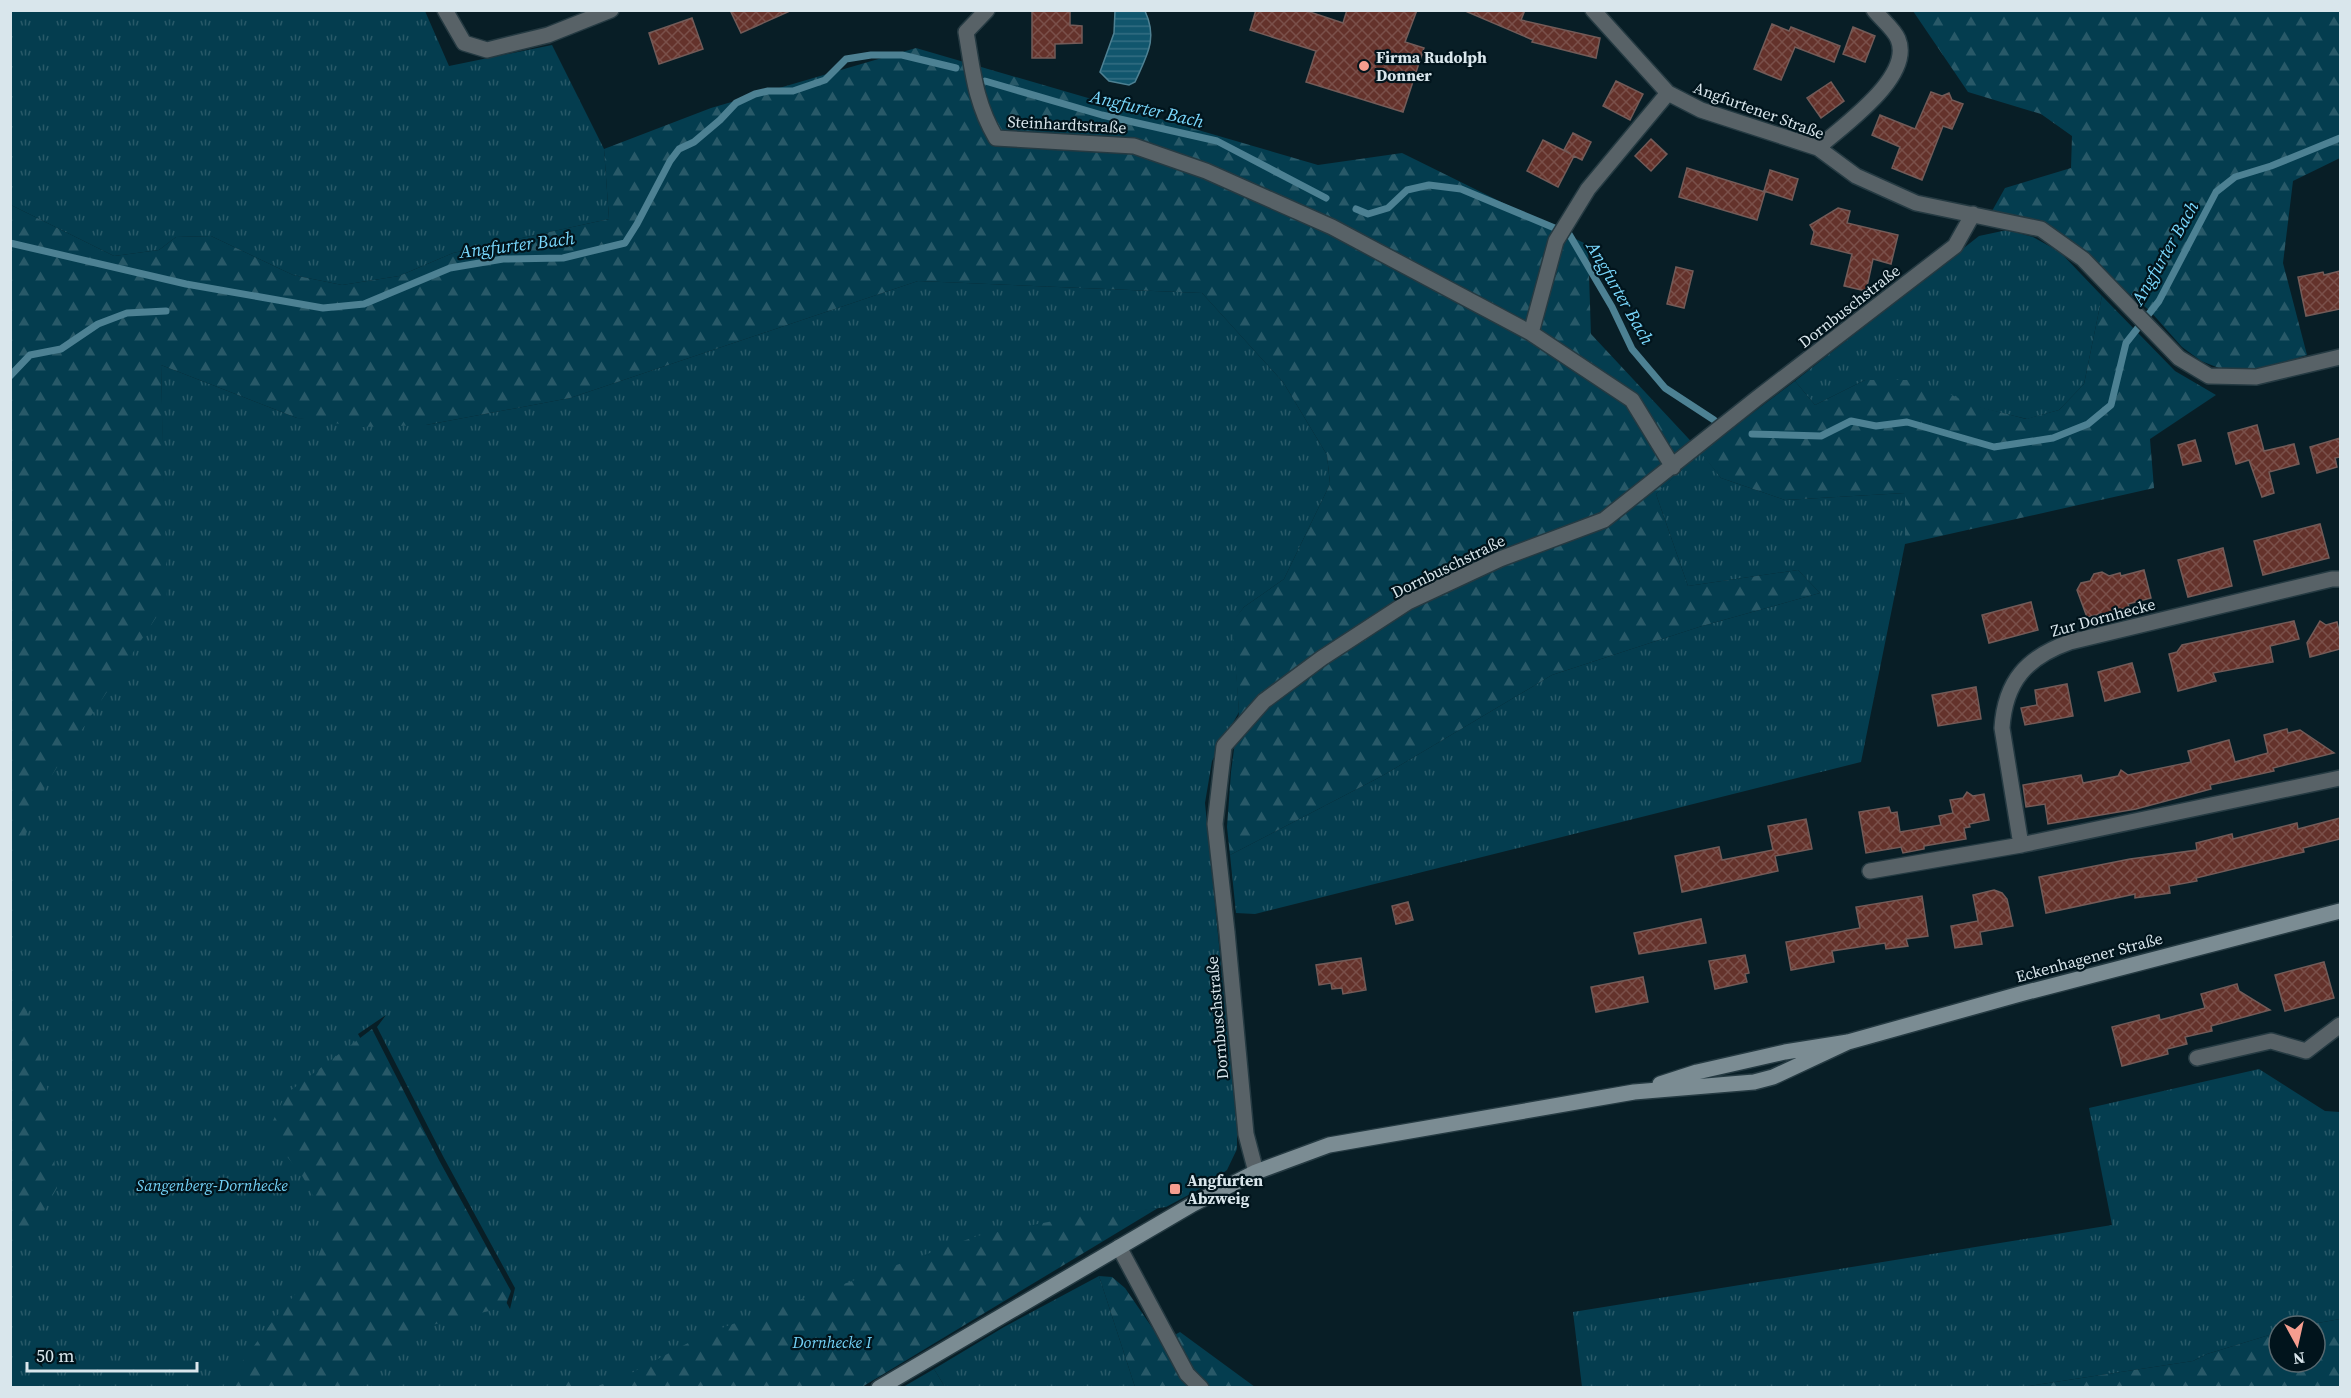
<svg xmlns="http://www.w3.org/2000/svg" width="2351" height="1398" viewBox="0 0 2351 1398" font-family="'Source Serif 4',serif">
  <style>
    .grass { fill: url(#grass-tufts); fill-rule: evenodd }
    .forest { fill: url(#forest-firs) }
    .water { fill: url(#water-rules); stroke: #4d8193; stroke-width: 1.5 }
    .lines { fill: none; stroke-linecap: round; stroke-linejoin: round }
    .stream { stroke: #4d8193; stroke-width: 7 }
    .building { fill: url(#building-cross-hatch); stroke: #735b58; stroke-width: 1.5 }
    .minor-casing { stroke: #253a42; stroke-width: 18 }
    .secondary-casing { stroke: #253a42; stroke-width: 18 }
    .minor { stroke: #586267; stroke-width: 15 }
    .secondary { stroke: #7b8c93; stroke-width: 15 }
    .poi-dot { fill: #f59d8f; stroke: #01141c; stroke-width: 2 }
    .labels { text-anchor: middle; stroke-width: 4.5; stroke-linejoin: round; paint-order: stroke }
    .poi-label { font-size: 16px; font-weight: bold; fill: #d9e6ec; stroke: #01141c; text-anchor: start }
    .street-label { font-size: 16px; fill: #d9e6ec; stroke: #01141c }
    .park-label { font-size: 16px; font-style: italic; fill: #73d2f7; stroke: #01141c }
    .water-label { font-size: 18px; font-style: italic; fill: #7ad9fe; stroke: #01141c }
  </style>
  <defs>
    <pattern id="grass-tufts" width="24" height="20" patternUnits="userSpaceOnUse" patternTransform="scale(1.5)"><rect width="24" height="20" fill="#043d4f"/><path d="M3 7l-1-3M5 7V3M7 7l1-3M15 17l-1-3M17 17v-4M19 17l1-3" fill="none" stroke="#285968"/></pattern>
    <pattern id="forest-firs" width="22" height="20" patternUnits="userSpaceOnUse" patternTransform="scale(1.5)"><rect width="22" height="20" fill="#043d4f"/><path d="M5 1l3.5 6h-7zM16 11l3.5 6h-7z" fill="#285968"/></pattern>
    <pattern id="water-rules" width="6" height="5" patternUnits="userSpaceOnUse" patternTransform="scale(1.5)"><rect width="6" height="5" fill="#11566d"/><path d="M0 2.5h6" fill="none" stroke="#336e82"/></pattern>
    <pattern id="building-cross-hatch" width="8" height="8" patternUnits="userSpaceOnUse" patternTransform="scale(1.5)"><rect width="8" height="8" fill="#64322b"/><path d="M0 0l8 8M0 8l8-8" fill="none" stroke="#7a504a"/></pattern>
  </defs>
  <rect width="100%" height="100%" fill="#081e26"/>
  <path class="grass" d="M 10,11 L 425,11 L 449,66 L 552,45 L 604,149 L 609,219 L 453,253 L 399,276 L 342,285 L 293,275 L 211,236 L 176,237 L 159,250 L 114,256 L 11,205 Z
    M 2007,230 L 2033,237 L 2060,252 L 2102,296 L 2084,384 L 2059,410 L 2027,419 L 1865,380 L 1815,405 L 1795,381 L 1979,236 Z
    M 10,262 L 144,346 L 164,518 L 161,365 L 297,418 L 426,425 L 570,398 L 918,281 L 1202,293 L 1283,382 L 1327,455 L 1330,484 L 1284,579 L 1244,607 L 1233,622 L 1239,712 L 1212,761 L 1205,803 L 1237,1127 L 1237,1149 L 1227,1170 L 1207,1185 L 1166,1207 L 1144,1210 L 845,1387 L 11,1387 ZM 386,1015 L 377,1027 L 444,1158 L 515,1288 L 510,1309 L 358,1034 Z
    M 1701,452 L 1721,478 L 1785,500 L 1905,493 L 1905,544 L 1861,762 L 1255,914 L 1236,913 L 1230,855 L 1382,776 L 1552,675 L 1702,626 L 1820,593 L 1798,570 L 1688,586 L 1656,494 Z
    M 2259,1069 L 2325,1111 L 2340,1112 L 2340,1319 L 2301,1326 L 2279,1326 L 2279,1332 L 2207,1354 L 2193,1361 L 2023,1387 L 1582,1387 L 1573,1312 L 2112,1225 L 2089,1108 Z
    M 1099,1276 L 1135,1387 L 945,1387 L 934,1369 L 1004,1327 Z"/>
  <path class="forest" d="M 1913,11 L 2340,11 L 2340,158 L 2293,181 L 2283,263 L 2307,355 L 2252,373 L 2219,368 L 2201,361 L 2182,347 L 2150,311 L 2096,266 L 2071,240 L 2045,225 L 1992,211 L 2005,188 L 2071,168 L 2072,136 L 2041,114 L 1968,92 Z
    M 916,48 L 1318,165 L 1402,153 L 1588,245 L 1591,334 L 1701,452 L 1795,381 L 1815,405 L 1865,380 L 1916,380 L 1980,407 L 2026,419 L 2059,410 L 2084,384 L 2102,296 L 2175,371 L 2216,395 L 2150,439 L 2154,488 L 1905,544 L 1905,493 L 1785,500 L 1721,478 L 1701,453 L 1656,494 L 1688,586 L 1798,570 L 1820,593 L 1702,626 L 1552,675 L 1382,776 L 1230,855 L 1227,827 L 1231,772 L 1239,712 L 1232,622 L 1244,607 L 1284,579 L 1330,484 L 1327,455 L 1283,382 L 1202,293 L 918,281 L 570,398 L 426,425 L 363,427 L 297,418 L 161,365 L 167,601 L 46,784 L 19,851 L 11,932 L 11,205 L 114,256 L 159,250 L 176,237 L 211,236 L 293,275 L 342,285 L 399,276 L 453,253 L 609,219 L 604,149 L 711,108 Z
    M 10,953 L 46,1076 L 57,1188 L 33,1229 L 11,1248 Z
    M 372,1029 L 440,1162 L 511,1291 L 505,1307 L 420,1328 L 349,1387 L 223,1387 L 275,1318 L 309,1278 L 324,1242 L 327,1227 L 323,1213 L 300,1172 L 267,1133 L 286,1094 Z
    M 1158,1208 L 862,1387 L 544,1387 L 567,1378 L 594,1387 L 622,1378 L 705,1334 L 977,1236 L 1079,1216 Z
    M 1099,1276 L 1112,1277 L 1125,1288 L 1162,1342 L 1180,1332 L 1255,1387 L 1135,1387 Z
    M 2340,1319 L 2340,1387 L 2023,1387 L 2193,1361 L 2207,1354 L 2279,1332 L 2279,1362 L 2315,1362 L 2315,1326 L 2301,1326 Z
    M 934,1369 L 945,1387 L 903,1387 Z"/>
  <path class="water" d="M 1115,11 L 1145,11 C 1158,39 1147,55 1135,82 L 1129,85 L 1109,81 L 1100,72 L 1114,33 Z"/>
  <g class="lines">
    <path class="stream" d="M 985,81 L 1102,115 L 1217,141 L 1326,198
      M 1356,209 L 1368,214 L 1388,208 L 1407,190 L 1429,185 L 1461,189 L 1569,234 L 1612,307 L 1632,349 L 1665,388 L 1714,420
      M 10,243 L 186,284 L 323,308 L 364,304 L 450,268 L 503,259 L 563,258 L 625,243 L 637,224 L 670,161 L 679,149 L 694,142 L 720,120 L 736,103 L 755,94 L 768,91 L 793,91 L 825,80 L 846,59 L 871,55 L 902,55 L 956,68
      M 10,376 L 30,355 L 61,349 L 98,324 L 127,313 L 166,311
      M 1752,434 L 1821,436 L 1851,421 L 1876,426 L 1907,422 L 1994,447 L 2053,438 L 2088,424 L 2111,405 L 2126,343 L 2159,301 L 2216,192 L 2235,177 L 2271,166 L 2340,138"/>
  </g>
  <path class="building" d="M 730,10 L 792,10 L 741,33 Z
    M 1032,10 L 1070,10 L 1070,25 L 1082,26 L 1082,43 L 1055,44 L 1055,58 L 1032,58 Z
    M 1256,10 L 1304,10 L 1343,23 L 1347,10 L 1417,10 L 1405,42 L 1424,48 L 1403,112 L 1306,82 L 1316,51 L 1250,30 Z
    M 1463,10 L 1525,10 L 1521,20 L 1600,38 L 1596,58 L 1532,42 L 1533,40 Z
    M 692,18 L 703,49 L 659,64 L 649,33 Z
    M 1772,24 L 1789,31 L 1791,27 L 1840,46 L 1834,62 L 1795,47 L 1781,80 L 1754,69 Z
    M 1853,27 L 1875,36 L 1865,62 L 1843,54 Z
    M 1616,81 L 1643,94 L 1630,120 L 1603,106 Z
    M 1831,82 L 1844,101 L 1821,118 L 1807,98 Z
    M 1931,92 L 1942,96 L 1949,93 L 1952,100 L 1963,104 L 1952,129 L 1943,126 L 1922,180 L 1892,168 L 1900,147 L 1872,135 L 1880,115 L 1915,129 Z
    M 1573,133 L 1591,142 L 1582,160 L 1574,156 L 1558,187 L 1527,171 L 1543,140 L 1571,154 L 1564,150 Z
    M 1651,139 L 1667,154 L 1651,171 L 1635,156 Z
    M 1687,168 L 1765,192 L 1757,220 L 1679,197 Z
    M 1770,170 L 1798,179 L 1792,200 L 1764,191 Z
    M 1838,208 L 1850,211 L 1847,223 L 1898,235 L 1891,264 L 1873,259 L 1866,291 L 1844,286 L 1852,254 L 1811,244 L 1814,232 L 1810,225 Z
    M 1676,267 L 1693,271 L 1684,308 L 1667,304 Z
    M 2340,271 L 2340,309 L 2306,316 L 2298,277 L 2323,272 L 2324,275 Z
    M 2257,425 L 2264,451 L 2294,444 L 2299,464 L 2269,472 L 2274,493 L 2262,497 L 2249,460 L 2236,464 L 2228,433 Z
    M 2340,438 L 2340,457 L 2335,458 L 2337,467 L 2317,473 L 2310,447 Z
    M 2195,440 L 2201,461 L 2183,465 L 2178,445 Z
    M 2320,524 L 2329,558 L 2263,575 L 2254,541 Z
    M 2223,548 L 2232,586 L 2188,597 L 2178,560 Z
    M 2144,570 L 2151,598 L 2128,604 L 2129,607 L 2116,610 L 2113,615 L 2105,617 L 2100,614 L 2087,617 L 2077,590 L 2081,583 L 2090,581 L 2094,574 L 2102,572 L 2109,576 L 2120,573 L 2121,576 Z
    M 2031,602 L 2038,630 L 1989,643 L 1982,615 Z
    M 2294,621 L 2299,639 L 2270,646 L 2273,662 L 2213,673 L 2216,681 L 2178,691 L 2169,654 L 2177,652 L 2182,645 Z
    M 2320,621 L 2326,625 L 2337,622 L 2340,635 L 2340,649 L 2310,657 L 2307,643 Z
    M 2132,663 L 2140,692 L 2105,701 L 2098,672 Z
    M 2067,684 L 2073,716 L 2025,725 L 2021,708 L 2037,705 L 2035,690 Z
    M 1976,687 L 1981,719 L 1938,726 L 1932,695 Z
    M 2287,729 L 2288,733 L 2300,730 L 2334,753 L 2273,768 L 2274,771 L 2210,785 L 2211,789 L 2136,809 L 2048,824 L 2045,804 L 2026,807 L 2023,785 L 2081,775 L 2083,783 L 2118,776 L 2121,770 L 2128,775 L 2191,762 L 2188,751 L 2229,740 L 2235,762 L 2268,753 L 2264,735 Z
    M 1967,792 L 1973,796 L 1984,794 L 1989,820 L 1969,824 L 1970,827 L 1964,828 L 1966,839 L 1924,846 L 1924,849 L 1903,853 L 1901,847 L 1866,853 L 1859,812 L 1889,807 L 1891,813 L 1897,812 L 1900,832 L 1941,825 L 1939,816 L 1953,813 L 1950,800 L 1963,798 Z
    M 2340,818 L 2340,839 L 2303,848 L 2304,852 L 2196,878 L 2197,881 L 2169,886 L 2170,893 L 2135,898 L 2135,894 L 2046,913 L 2039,877 L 2130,859 L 2197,850 L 2196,843 L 2232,834 L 2233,839 L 2297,823 L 2298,829 Z
    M 1806,819 L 1812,849 L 1775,856 L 1778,871 L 1682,892 L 1675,856 L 1719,847 L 1722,860 L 1773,850 L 1768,826 Z
    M 1994,890 L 2002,893 L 2007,899 L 2013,926 L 1980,932 L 1982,944 L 1955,948 L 1951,926 L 1978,921 L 1973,895 Z
    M 1922,896 L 1928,936 L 1906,939 L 1908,946 L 1886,949 L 1885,943 L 1832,951 L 1834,962 L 1791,970 L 1786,942 L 1860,928 L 1856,907 Z
    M 1408,902 L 1413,920 L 1396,924 L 1392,906 Z
    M 1701,919 L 1706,943 L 1639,954 L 1634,933 Z
    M 1745,955 L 1749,973 L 1745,974 L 1747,982 L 1715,989 L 1709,961 Z
    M 1361,958 L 1366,990 L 1343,994 L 1342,988 L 1332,989 L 1331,983 L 1319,985 L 1316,965 Z
    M 2324,962 L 2334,998 L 2285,1011 L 2275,975 Z
    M 1643,977 L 1648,1002 L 1596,1012 L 1591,987 Z
    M 2237,984 L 2239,991 L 2270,1010 L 2211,1026 L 2212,1031 L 2185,1037 L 2187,1044 L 2167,1049 L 2168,1054 L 2122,1066 L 2112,1027 L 2159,1015 L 2160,1020 L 2205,1008 L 2201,994 Z"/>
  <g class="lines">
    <defs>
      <path id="minor" d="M 445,10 L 464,43 L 487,50 L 548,35 L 611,10
        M 987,10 L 966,32 C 973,72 975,102 996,138 L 1134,146 L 1206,171 L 1332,227 L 1531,333 L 1632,400 L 1673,467
        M 1593,10 L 1668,93 L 1701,110 L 1818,148 L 1856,176 L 1916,203 L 2041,229 L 2083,259 L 2179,358 L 2209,376 L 2256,377 L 2340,357
        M 1818,148 C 1842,126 1914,77 1898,39 C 1894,29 1881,19 1874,10
        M 1531,333 L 1556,241 L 1588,189 L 1668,93
        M 2021,845 L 2002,728 C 2005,681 2027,657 2070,642 L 2332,579 L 2340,579
        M 1870,871 L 2021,845 L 2340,778
        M 2197,1058 L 2271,1041 L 2306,1051 L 2340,1025
        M 1256,1172 L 1246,1134 L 1227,932 L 1215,824 L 1224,746 L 1264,701 L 1322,658 L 1408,602 L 1500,559 L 1604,520 L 1756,399 L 1955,246 L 1973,214
        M 1119,1247 L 1187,1374 L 1201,1388"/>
      <path id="secondary" d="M 1660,1084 L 1697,1072 L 1785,1052 L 1848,1042 L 2020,994 L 2340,911
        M 879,1388 L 1193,1204 L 1256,1172 L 1329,1145 L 1634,1092 L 1754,1082 L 1773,1077 L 1848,1042"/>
    </defs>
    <use href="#minor" class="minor-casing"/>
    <use href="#secondary" class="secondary-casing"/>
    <use href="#minor" class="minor"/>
    <use href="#secondary" class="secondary"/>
  </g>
  <g class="poi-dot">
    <circle cx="1364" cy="66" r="6"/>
    <rect x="1169" y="1183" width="12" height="12" rx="3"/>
  </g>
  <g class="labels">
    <g class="poi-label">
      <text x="1376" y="63">Firma Rudolph<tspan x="1376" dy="18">Donner</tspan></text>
      <text x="1187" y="1186">Angfurten<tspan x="1187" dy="18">Abzweig</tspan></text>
    </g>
    <g class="street-label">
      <text transform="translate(1759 110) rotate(20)" y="6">Angfurtener Straße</text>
      <text transform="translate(1067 124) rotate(3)" y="6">Steinhardtstraße</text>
      <text transform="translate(1849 306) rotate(-38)" y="6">Dornbuschstraße</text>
      <text transform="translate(1448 566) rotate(-26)" y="6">Dornbuschstraße</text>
      <text transform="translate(2103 617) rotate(-15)" y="6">Zur Dornhecke</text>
      <text transform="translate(2089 957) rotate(-15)" y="6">Eckenhagener Straße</text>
      <text transform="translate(1217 1018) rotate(-95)" y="6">Dornbuschstraße</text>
    </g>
    <g class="park-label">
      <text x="212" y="1191">Sangenberg-Dornhecke</text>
      <text x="832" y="1348">Dornhecke I</text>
    </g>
    <g class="water-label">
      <text transform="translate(1147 109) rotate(13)" y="6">Angfurter Bach</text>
      <text transform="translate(517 245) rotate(-7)" y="6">Angfurter Bach</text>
      <text transform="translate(2165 253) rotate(-60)" y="6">Angfurter Bach</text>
      <text transform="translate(1620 293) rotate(60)" y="6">Angfurter Bach</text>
    </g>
  </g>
  <rect width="2351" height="1398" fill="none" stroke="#d9e6ec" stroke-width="24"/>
  <g transform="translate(2297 1344) rotate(172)"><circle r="28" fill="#01141c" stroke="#57686f" stroke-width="1.5"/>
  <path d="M0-4.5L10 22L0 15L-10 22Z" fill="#f59d8f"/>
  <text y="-9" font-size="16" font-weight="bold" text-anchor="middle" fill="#d9e6ec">N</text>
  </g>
  <path d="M27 1362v9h170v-9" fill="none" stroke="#d9e6ec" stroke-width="3"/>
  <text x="36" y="1362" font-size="18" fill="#d9e6ec" stroke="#01141c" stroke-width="4.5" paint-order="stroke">50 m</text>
</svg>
